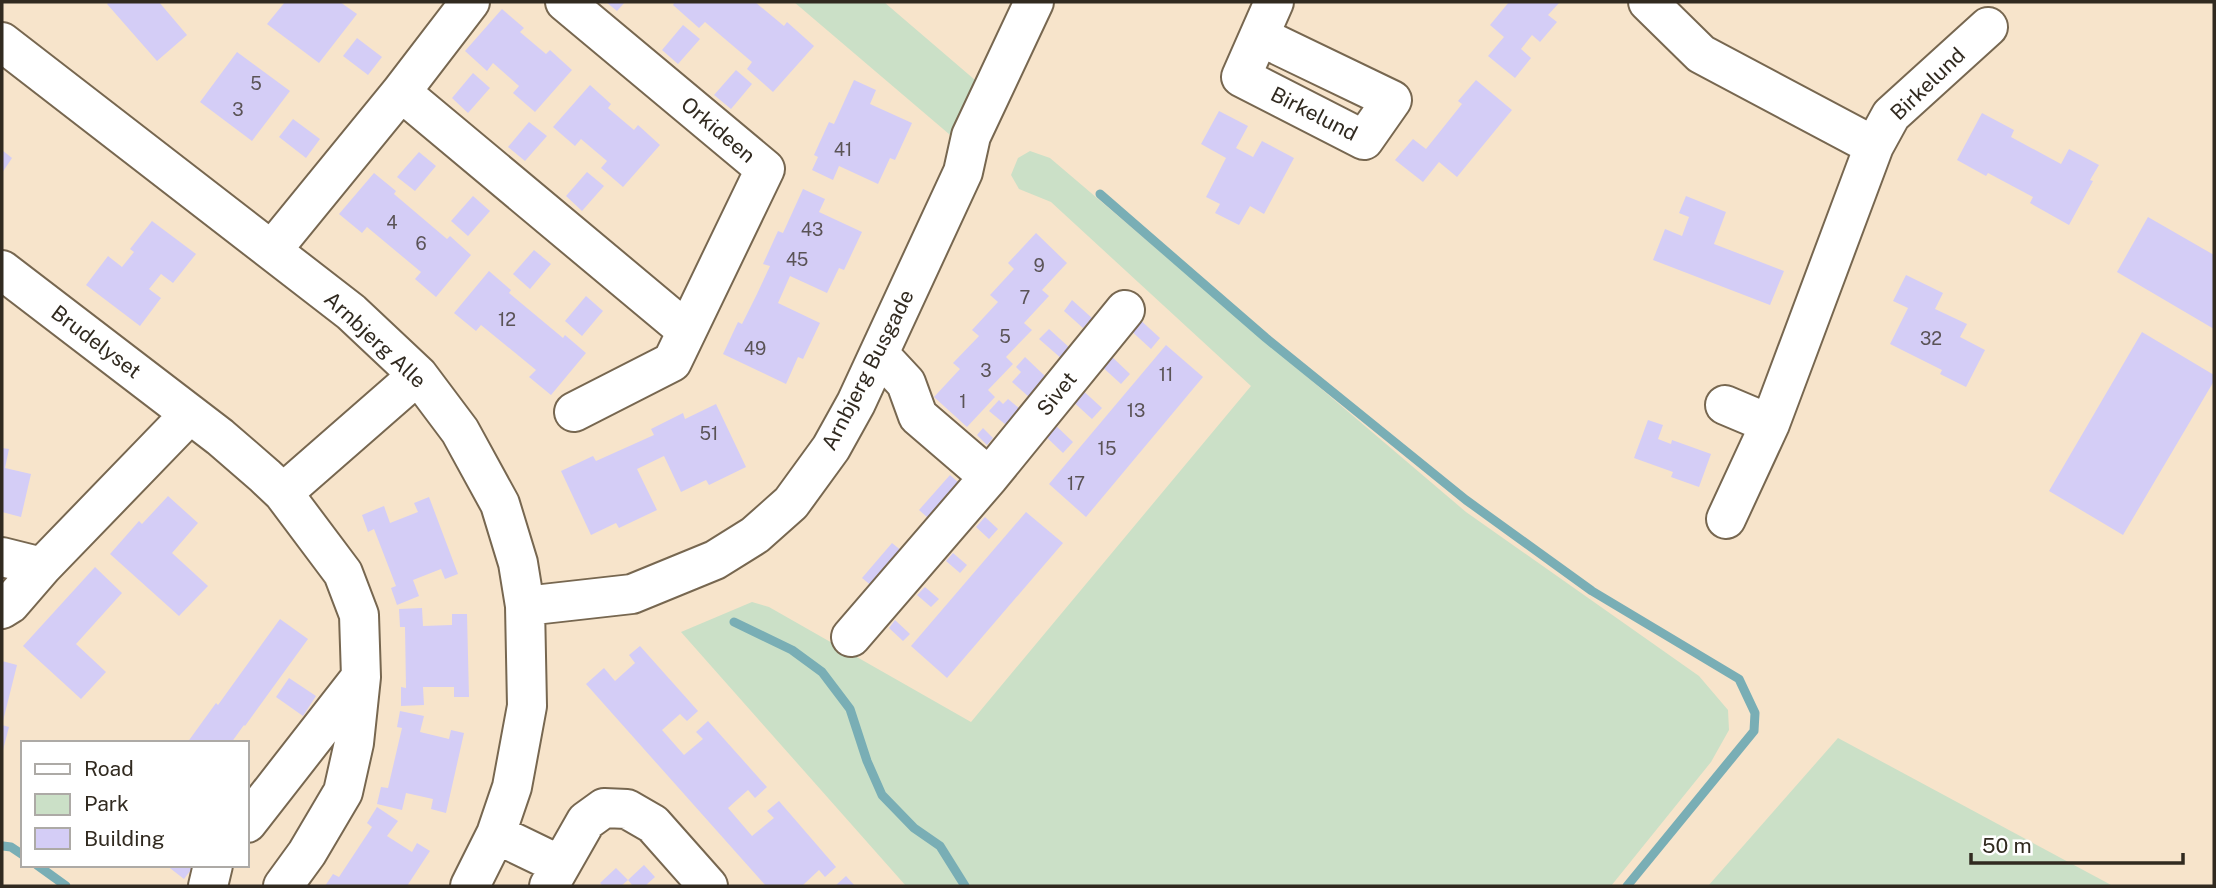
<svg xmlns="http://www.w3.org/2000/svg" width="2216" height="888" viewBox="0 0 2216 888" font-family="'Public Sans',sans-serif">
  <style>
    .green { fill: #cbe0c7 }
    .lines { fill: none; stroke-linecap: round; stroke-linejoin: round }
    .stream { stroke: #79aeb5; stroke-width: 9 }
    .building { fill: #d4cdf6 }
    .minor-casing { stroke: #776750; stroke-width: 42 }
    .minor { stroke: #fff; stroke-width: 38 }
    .labels { text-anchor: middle; stroke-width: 5; stroke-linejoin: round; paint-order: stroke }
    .number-label { font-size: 18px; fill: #5a5356 }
    .street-label { font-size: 21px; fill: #312a20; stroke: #fff }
  </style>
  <rect width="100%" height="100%" fill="#f7e4cb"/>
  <path class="green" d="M 794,2 L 884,2 L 982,86 L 956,140 Z
    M 1030,151 L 1050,158 L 1466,512 L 1699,676 L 1728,710 L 1729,730 L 1711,762 L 1611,886 L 906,886 L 681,632 L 752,602 L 769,607 L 971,722 L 1251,386 L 1051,202 L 1019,189 L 1011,175 L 1018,158 Z
    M 1838,738 L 2113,886 L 1708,886 Z"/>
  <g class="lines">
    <path class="stream" d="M 1100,194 L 1266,338 L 1466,500 L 1592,591 L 1739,679 L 1755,713 L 1754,731 L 1627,886
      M 734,622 L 792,650 L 822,672 L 850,709 L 867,761 L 882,795 L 914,828 L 940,846 L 965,886
      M 3,846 L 11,847 L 23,855
      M 37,865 L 66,886"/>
  </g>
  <path class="building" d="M 109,2 L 159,2 L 187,35 L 157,61 L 107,4 Z
    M 285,2 L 340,2 L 357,14 L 319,63 L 267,24 Z
    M 606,2 L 625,2 L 617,11 Z
    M 675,2 L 755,2 L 784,26 L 787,22 L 814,46 L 773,92 L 747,69 L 752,62 L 705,22 L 699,28 L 673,5 Z
    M 1509,2 L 1560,2 L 1548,15 L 1557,22 L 1540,42 L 1532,35 L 1521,49 L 1531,58 L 1515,78 L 1488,56 L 1504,37 L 1490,25 Z
    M 502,9 L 524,28 L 520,32 L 546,54 L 550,50 L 572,70 L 535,112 L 513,93 L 519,86 L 493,63 L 487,71 L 465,51 Z
    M 683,25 L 700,39 L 678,64 L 662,50 Z
    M 357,38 L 382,57 L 368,75 L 343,56 Z
    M 237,52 L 290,91 L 252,141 L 200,102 Z
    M 736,70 L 752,84 L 731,109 L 714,95 Z
    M 473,73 L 490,88 L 468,113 L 452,98 Z
    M 854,80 L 876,90 L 870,104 L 912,123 L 895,160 L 890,158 L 878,184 L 839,166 L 833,180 L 812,170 L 818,157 L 814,155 L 829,122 L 834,124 Z
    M 1476,80 L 1512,110 L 1457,177 L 1439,162 L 1423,182 L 1395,160 L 1413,139 L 1426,149 L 1462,104 L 1458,101 Z
    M 590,85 L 611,104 L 608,108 L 634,130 L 638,125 L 660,145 L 623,187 L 601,168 L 607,161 L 581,139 L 575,146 L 553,127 Z
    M 1219,111 L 1248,126 L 1236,148 L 1253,157 L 1262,141 L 1294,158 L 1264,214 L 1250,206 L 1239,225 L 1215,213 L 1220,204 L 1206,197 L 1226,158 L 1201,144 Z
    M 1982,113 L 2014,130 L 2011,137 L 2061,164 L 2069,149 L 2099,165 L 2090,180 L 2093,181 L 2069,225 L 2030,203 L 2033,197 L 1988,173 L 1986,176 L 1957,160 Z
    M 293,119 L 320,139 L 306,158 L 279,137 Z
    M 529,122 L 547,136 L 525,161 L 508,147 Z
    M 2,150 L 12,158 L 2,173 Z
    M 419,152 L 436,166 L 415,191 L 397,177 Z
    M 587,172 L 604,186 L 582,211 L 566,196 Z
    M 374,173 L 396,191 L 394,194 L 447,239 L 450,236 L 471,255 L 436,297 L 415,279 L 421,272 L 367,227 L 362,233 L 339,214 Z
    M 803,189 L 825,199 L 819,212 L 862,232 L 844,270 L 839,268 L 827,293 L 790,276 L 778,303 L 820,323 L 803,359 L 798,357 L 786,384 L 723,354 L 738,322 L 742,324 L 757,294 L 770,266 L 763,264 L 778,231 L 783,233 Z
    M 473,196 L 490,211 L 468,236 L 451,221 Z
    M 1686,196 L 1726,212 L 1714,244 L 1784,271 L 1770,305 L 1653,260 L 1665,229 L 1682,236 L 1689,217 L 1679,213 Z
    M 2148,217 L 2214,255 L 2214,329 L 2117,272 Z
    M 152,221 L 196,254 L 173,283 L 161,274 L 149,289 L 161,298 L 140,326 L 86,285 L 108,256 L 122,267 L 134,252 L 130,249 Z
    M 1036,233 L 1067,263 L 1042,290 L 1049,296 L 1024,323 L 1032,330 L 1006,357 L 1013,364 L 988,390 L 995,397 L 967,427 L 934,397 L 960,369 L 953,363 L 979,336 L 972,330 L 998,302 L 990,295 L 1014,269 L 1008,263 Z
    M 534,250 L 551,264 L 530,289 L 513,274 Z
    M 489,271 L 511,290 L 509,293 L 563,338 L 565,335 L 586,353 L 551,395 L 529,377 L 536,370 L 481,325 L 476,331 L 454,313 Z
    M 1906,275 L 1943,293 L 1935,309 L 1967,324 L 1960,337 L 1985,350 L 1966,387 L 1940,374 L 1942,370 L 1890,344 L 1908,308 L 1893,301 Z
    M 586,296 L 603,311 L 582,336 L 565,321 Z
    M 1072,300 L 1092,318 L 1083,328 L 1064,311 Z
    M 1137,317 L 1160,338 L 1151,349 L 1128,328 Z
    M 1049,329 L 1071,349 L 1062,359 L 1039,339 Z
    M 2142,332 L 2214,375 L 2214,381 L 2123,535 L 2049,491 Z
    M 1166,345 L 1203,377 L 1086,517 L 1049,484 Z
    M 1108,353 L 1130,374 L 1121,384 L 1098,363 Z
    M 1025,357 L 1047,378 L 1029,397 L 1012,382 L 1021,372 L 1016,367 Z
    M 1079,387 L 1102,408 L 1092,419 L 1069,398 Z
    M 1008,399 L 1019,408 L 1006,425 L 989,411 L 999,400 L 1003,404 Z
    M 716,404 L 746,467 L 709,485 L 706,480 L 681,492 L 664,456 L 637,469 L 657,510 L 619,528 L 616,523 L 591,535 L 561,471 L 593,456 L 596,461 L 654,435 L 651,429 L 683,413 L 685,419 Z
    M 1648,420 L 1663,425 L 1658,439 L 1671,444 L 1672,440 L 1711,454 L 1699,487 L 1671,477 L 1673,472 L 1634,458 Z
    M 1051,421 L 1073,442 L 1063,453 L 1041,432 Z
    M 983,428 L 993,438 L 987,445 L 977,435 Z
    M 2,448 L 9,449 L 5,468 L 31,474 L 21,517 L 2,512 Z
    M 950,475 L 966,489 L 935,524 L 919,510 Z
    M 168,496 L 198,523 L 172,553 L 208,586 L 179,616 L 110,554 L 139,521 L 142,524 Z
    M 429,497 L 458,574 L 445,579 L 441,569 L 413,580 L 419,596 L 397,605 L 391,588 L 396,586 L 374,529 L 368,532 L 362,515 L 384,506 L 390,523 L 418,512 L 414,503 Z
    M 1026,512 L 1063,543 L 947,678 L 911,646 Z
    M 985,517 L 998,529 L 989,539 L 976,527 Z
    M 892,543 L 908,556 L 878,591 L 862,578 Z
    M 953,553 L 967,565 L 960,573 L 946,561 Z
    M 95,567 L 122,593 L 76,644 L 106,672 L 81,699 L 23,646 Z
    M 925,587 L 939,599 L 931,607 L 917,595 Z
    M 422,608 L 423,626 L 452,625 L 452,614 L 467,614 L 469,697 L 454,697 L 454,687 L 423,687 L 424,705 L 401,706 L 401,687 L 406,688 L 405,627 L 400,627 L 399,609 Z
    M 280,619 L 308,639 L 245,726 L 244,725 L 231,743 L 187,743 L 216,703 L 218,705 Z
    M 895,620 L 910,634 L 903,641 L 889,628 Z
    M 640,646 L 698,711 L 687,721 L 680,714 L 662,730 L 684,755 L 703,739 L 696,732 L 708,721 L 767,787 L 755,798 L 748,790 L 728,808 L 752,836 L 774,818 L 767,811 L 779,801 L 836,867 L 825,877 L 819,870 L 802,886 L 766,886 L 586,684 L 604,668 L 615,681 L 635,663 L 629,655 Z
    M 2,661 L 17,665 L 3,721 L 2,720 Z
    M 289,678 L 316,696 L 303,716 L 276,697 Z
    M 400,711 L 424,716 L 420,732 L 449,739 L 451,730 L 464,733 L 446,813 L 431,809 L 433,799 L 406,793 L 402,810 L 377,804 L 381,787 L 388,788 L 402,728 L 397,727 Z
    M 2,725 L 9,727 L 3,750 L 2,750 Z
    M 377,807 L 398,821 L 387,836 L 412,852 L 417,843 L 430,851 L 407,886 L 325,886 L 333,874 L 339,877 L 372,827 L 367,823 Z
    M 166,865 L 190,865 L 193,867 L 184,879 Z
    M 644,865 L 655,877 L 645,886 L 633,886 L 628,880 Z
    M 616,868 L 628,880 L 621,886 L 603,886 L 600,883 Z
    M 846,876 L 855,886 L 835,886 Z"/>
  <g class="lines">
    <defs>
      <path id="minor" d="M 565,2 L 765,169 L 672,362 L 574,412
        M 1648,2 L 1701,54 L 1874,146 L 1770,424 L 1726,519
        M 1259,36 L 1392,100 L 1364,140 L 1241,77 L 1274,2
        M 2,42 L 351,312 L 418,375 L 460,431 L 500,504 L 518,563 L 525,606 L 527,706 L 512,787 L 496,834 L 470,886
        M 401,92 L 687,331
        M 1874,146 L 1891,115 L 1988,27
        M 272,250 L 401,92 L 470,2
        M 2,270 L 220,437 L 265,476 L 283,493 L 343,573 L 359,615 L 361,677 L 354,743 L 343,792 L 307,853 L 283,886
        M 879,354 L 906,383 L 918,416 L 989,477
        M 1725,405 L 1770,424
        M 283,493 L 418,375
        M 2,557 L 42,567
        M 525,606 L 632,594 L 715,560 L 755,535 L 791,503 L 831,448 L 856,403 L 963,172 L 971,136 L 1034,2
        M 2,609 L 10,604 L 42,567 L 190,414
        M 851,637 L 989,477 L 1125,310
        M 247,823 L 361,677
        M 496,834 L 560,865
        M 208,886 L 213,865
        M 549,886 L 586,821 L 604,808 L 627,809 L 653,824 L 708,886"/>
    </defs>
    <use href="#minor" class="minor-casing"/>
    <use href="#minor" class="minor"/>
  </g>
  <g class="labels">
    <g class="number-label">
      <text x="256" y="90">5</text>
      <text x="238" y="116">3</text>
      <text x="843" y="156">41</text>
      <text x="392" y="229">4</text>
      <text x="812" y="236">43</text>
      <text x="421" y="250">6</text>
      <text x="797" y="266">45</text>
      <text x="1039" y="272">9</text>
      <text x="1025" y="304">7</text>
      <text x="507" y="326">12</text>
      <text x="1005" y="343">5</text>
      <text x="1931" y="345">32</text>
      <text x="755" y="355">49</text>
      <text x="986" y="377">3</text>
      <text x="1166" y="381">11</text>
      <text x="963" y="408">1</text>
      <text x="1136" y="417">13</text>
      <text x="709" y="440">51</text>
      <text x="1107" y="455">15</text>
      <text x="1076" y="490">17</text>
    </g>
    <g class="street-label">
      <text transform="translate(1928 84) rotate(-44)" y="7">Birkelund</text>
      <text transform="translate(1314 114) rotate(27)" y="7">Birkelund</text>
      <text transform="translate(718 130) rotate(40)" y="7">Orkideen</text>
      <text transform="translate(375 340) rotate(43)" y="7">Arnbjerg Alle</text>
      <text transform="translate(96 342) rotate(37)" y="7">Brudelyset</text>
      <text transform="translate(868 370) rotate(-63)" y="7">Arnbjerg Busgade</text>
      <text transform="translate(1057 394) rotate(-51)" y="7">Sivet</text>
    </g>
  </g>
  <rect width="2216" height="888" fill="none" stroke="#312a20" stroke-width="7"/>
  <rect x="21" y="741" width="228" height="126" fill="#ffffff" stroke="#adaaa6" stroke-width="2"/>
  <rect x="35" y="764" width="35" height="10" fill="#ffffff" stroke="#adaaa6" stroke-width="2"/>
  <text x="84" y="776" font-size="21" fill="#312a20">Road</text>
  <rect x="35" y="794" width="35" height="21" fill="#cbe0c7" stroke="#adaaa6" stroke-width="2"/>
  <text x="84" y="811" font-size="21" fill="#312a20">Park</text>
  <rect x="35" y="828" width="35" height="21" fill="#d4cdf6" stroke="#adaaa6" stroke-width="2"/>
  <text x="84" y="846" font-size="21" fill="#312a20">Building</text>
  <path d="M1971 853v10h212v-10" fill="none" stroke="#312a20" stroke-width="3.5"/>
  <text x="1982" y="853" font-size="21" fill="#312a20" stroke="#ffffff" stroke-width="5" paint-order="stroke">50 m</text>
</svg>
